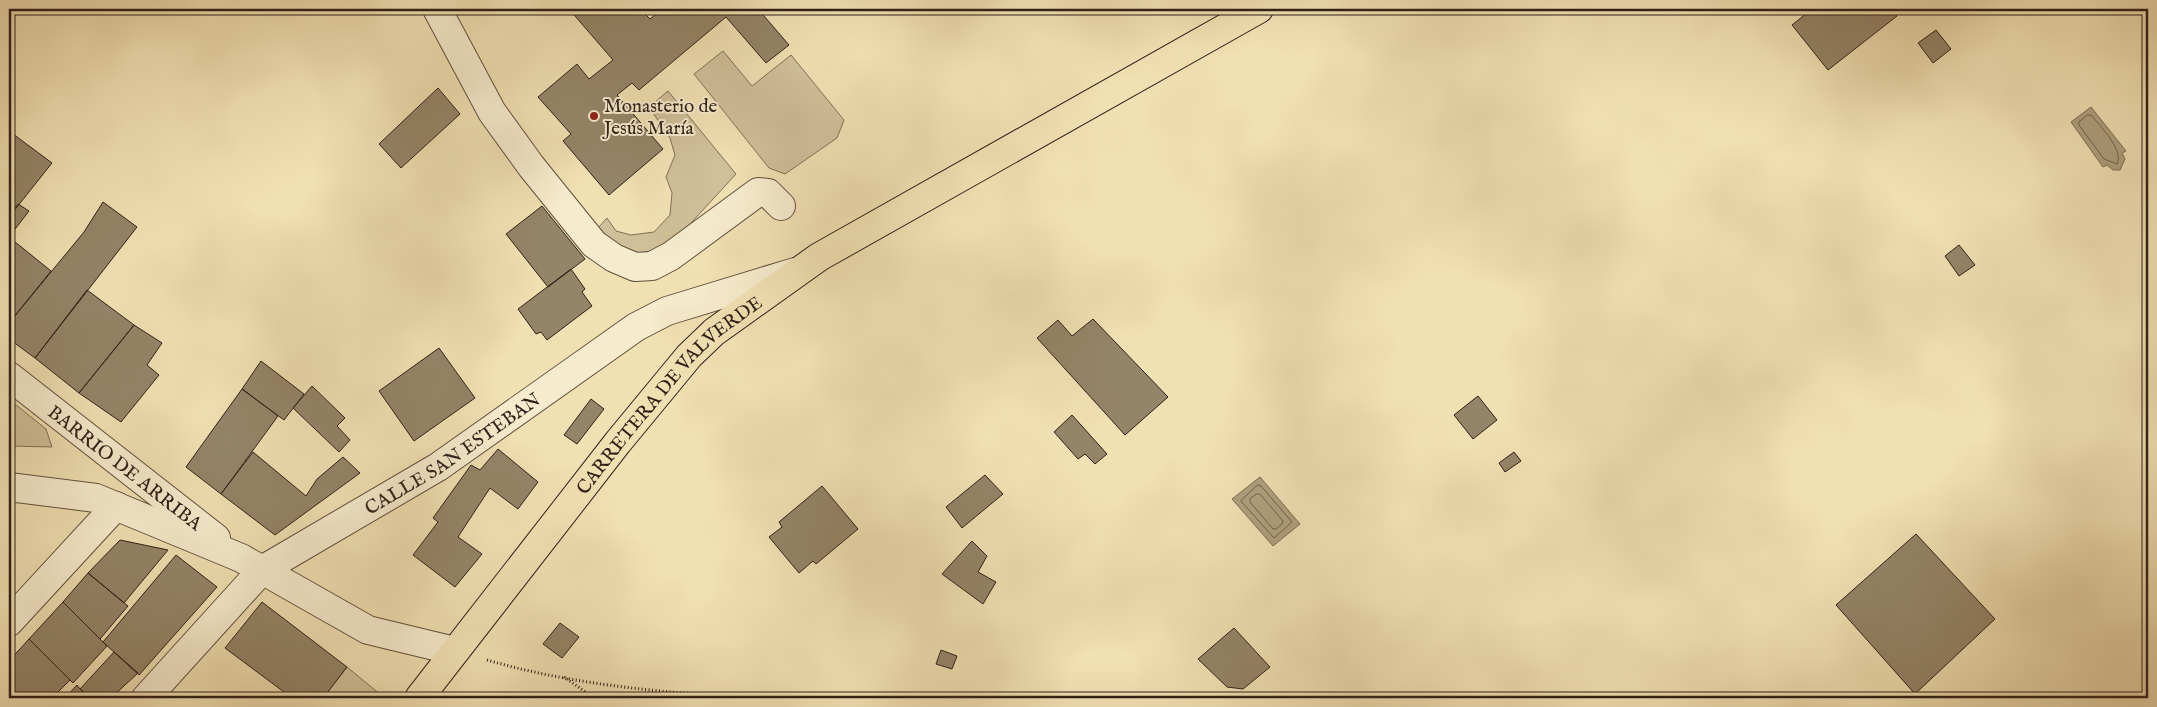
<svg xmlns="http://www.w3.org/2000/svg" width="2157" height="707" viewBox="0 0 2157 707" font-family="'IM FELL English',serif">
  <style>
    .green { fill: #d0bf98; stroke: #807058 }
    .water { fill: #af9f7e; stroke: #7c6c55 }
    .lines { fill: none; stroke-linecap: round; stroke-linejoin: round }
    .shore { stroke: #70604b; stroke-width: 1 }
    .building { fill: #948468; stroke: #302018 }
    .minor-casing { stroke: #60503e; stroke-width: 30 }
    .major-casing { stroke: #302018; stroke-width: 30 }
    .path { stroke: #302018; stroke-width: 3; stroke-dasharray: 1 2.5; stroke-linecap: butt }
    .minor { stroke: #f6ebcd; stroke-width: 28 }
    .major { stroke: #f1e0b2; stroke-width: 28 }
    .poi-dot { fill: #8f2418; stroke: #f6ebcd; stroke-width: 2 }
    .labels { text-anchor: middle; stroke-width: 4; stroke-linejoin: round; paint-order: stroke }
    .poi-label { font-size: 19px; fill: #302018; stroke: #f6ebcd; text-anchor: start }
    .street-label { font-size: 19px; fill: #302018; stroke: #f6ebcd }
  </style>
  <rect width="100%" height="100%" fill="#f1e0b2"/>
  <filter id="stains"><feTurbulence type="fractalNoise" baseFrequency=".004" numOctaves="4"/><feColorMatrix values="0 0 0 0 .2 0 0 0 0 .09 0 0 0 0 .02 0 0 0 .5 -.17"/></filter>
  <radialGradient id="worn" r=".72"><stop offset=".6" stop-color="#630" stop-opacity="0"/><stop offset="1" stop-color="#630" stop-opacity=".3"/></radialGradient>
  <path class="green" d="M 723,51 L 752,86 L 791,55 L 844,120 L 837,138 L 785,174 L 769,168 L 694,74 Z
    M 668,91 L 736,174 L 668,248 L 635,254 L 613,247 L 598,228 L 607,218 L 616,231 L 631,235 L 654,232 L 670,215 L 672,193 L 666,177 L 675,155 L 670,138 L 649,107 Z
    M 15,404 L 46,429 L 52,447 L 9,446 L 9,414 Z
    M 347,667 L 381,695 L 378,698 L 323,698 Z"/>
  <path class="water" d="M 2091,107 L 2126,151 L 2122,153 L 2125,159 L 2120,170 L 2113,170 L 2107,165 L 2103,167 L 2071,122 Z
    M 1260,477 L 1300,524 L 1273,546 L 1232,499 Z"/>
  <g class="lines">
    <path class="shore" d="M 2088,115 L 2091,115 C 2101,127 2124,150 2117,164 L 2104,159 L 2079,125 L 2079,122 Z
      M 1258,485 L 1261,486 L 1292,522 L 1274,538 L 1241,501 Z
      M 1257,494 L 1260,494 L 1283,521 L 1282,524 L 1276,529 L 1273,529 L 1250,502 L 1250,499 Z"/>
  </g>
  <path class="building" d="M 569,9 L 640,9 L 650,19 L 662,9 L 758,9 L 789,45 L 766,63 L 726,17 L 639,90 L 632,83 L 617,95 L 663,149 L 609,195 L 563,141 L 571,134 L 538,97 L 577,64 L 589,79 L 613,60 Z
    M 1812,9 L 1891,9 L 1897,16 L 1828,70 L 1792,25 Z
    M 1936,30 L 1951,49 L 1933,63 L 1918,43 Z
    M 438,88 L 460,114 L 401,168 L 379,144 Z
    M 9,131 L 52,163 L 9,217 Z
    M 103,202 L 137,227 L 35,358 L 9,339 L 9,323 L 84,232 Z
    M 18,204 L 29,211 L 9,237 L 51,271 L 9,323 L 9,217 Z
    M 542,206 L 585,259 L 548,287 L 506,234 Z
    M 1959,245 L 1975,265 L 1959,276 L 1945,256 Z
    M 571,269 L 585,289 L 582,292 L 592,306 L 547,340 L 541,332 L 536,334 L 518,309 Z
    M 87,290 L 134,325 L 79,393 L 35,358 Z
    M 1093,319 L 1168,397 L 1125,435 L 1037,338 L 1058,320 L 1072,336 Z
    M 134,325 L 162,343 L 147,365 L 159,375 L 121,422 L 79,393 Z
    M 439,348 L 475,398 L 414,441 L 379,391 Z
    M 261,361 L 304,394 L 284,420 L 242,389 Z
    M 312,386 L 345,418 L 337,426 L 350,440 L 339,452 L 293,408 Z
    M 242,389 L 278,416 L 221,494 L 186,467 Z
    M 1478,396 L 1497,420 L 1473,439 L 1454,415 Z
    M 591,399 L 604,409 L 577,444 L 564,435 Z
    M 1072,415 L 1107,454 L 1095,464 L 1085,454 L 1078,459 L 1054,432 Z
    M 498,449 L 538,482 L 518,509 L 490,488 L 458,537 L 482,554 L 455,587 L 413,555 L 438,522 L 433,518 L 471,465 L 480,470 Z
    M 253,452 L 306,496 L 317,479 L 343,457 L 360,473 L 275,535 L 221,494 Z
    M 1514,452 L 1521,461 L 1505,472 L 1499,463 Z
    M 985,475 L 1003,494 L 962,528 L 946,507 Z
    M 822,486 L 858,529 L 816,564 L 813,561 L 799,573 L 769,537 L 782,527 L 779,522 Z
    M 1916,534 L 1995,619 L 1915,694 L 1836,605 Z
    M 120,540 L 168,550 L 124,603 L 88,573 Z
    M 972,541 L 987,556 L 978,572 L 996,582 L 983,604 L 942,574 Z
    M 176,555 L 217,587 L 139,675 L 103,642 Z
    M 88,573 L 128,606 L 100,639 L 63,602 Z
    M 63,602 L 107,646 L 73,683 L 29,639 Z
    M 262,602 L 347,667 L 323,698 L 292,698 L 225,648 Z
    M 560,623 L 579,637 L 562,658 L 543,644 Z
    M 1234,628 L 1270,667 L 1243,689 L 1227,687 L 1198,659 Z
    M 29,639 L 70,680 L 52,698 L 11,698 L 9,696 L 9,661 Z
    M 941,650 L 957,656 L 952,669 L 936,664 Z
    M 114,652 L 138,673 L 111,698 L 90,698 L 80,689 Z
    M 77,685 L 80,689 L 90,698 L 65,698 Z"/>
  <g class="lines">
    <defs>
      <g id="minor">
        <path d="M 437,9 L 492,112 L 531,166 L 594,244 L 614,258 L 635,267 L 652,266 L 671,256 L 758,192 L 768,193 L 781,206"/>
        <path id="s1" d="M 9,376 L 216,538"/>
        <path d="M 9,487 L 96,498 L 241,558 L 368,630 L 455,651"/>
        <path d="M 9,622 L 116,506"/>
        <path id="s2" d="M 146,698 L 262,570 L 438,467 L 636,327 L 667,311 L 795,272"/>
      </g>
      <g id="major">
        <path id="s3" d="M 419,698 L 618,442 L 689,356 L 714,332 L 819,257 L 1259,9"/>
      </g>
    </defs>
    <use href="#minor" class="minor-casing"/>
    <use href="#major" class="major-casing"/>
    <path class="path" d="M 487,660 C 576,686 675,694 767,698
      M 564,677 L 594,698"/>
    <use href="#minor" class="minor"/>
    <use href="#major" class="major"/>
  </g>
  <circle class="poi-dot" cx="594" cy="116" r="5"/>
  <g class="labels">
    <g class="poi-label">
      <text x="604" y="112">Monasterio de<tspan x="604" dy="22">Jesús María</tspan></text>
    </g>
    <g class="street-label">
      <text dy="7" stroke="none"><textPath href="#s3" startOffset="394">CARRETERA DE VALVERDE</textPath></text>
      <text dy="7" stroke="none"><textPath href="#s2" startOffset="396">CALLE SAN ESTEBAN</textPath></text>
      <text dy="7" stroke="none"><textPath href="#s1" startOffset="148">BARRIO DE ARRIBA</textPath></text>
    </g>
  </g>
  <rect width="2157" height="707" fill="none" stroke="#f1e0b2" stroke-width="30"/>
  <rect x="10" y="10" width="2137" height="687" fill="none" stroke="#302018" stroke-width="2.5"/>
  <rect x="15" y="15" width="2127" height="677" fill="none" stroke="#302018"/>
  <rect width="100%" height="100%" filter="url(#stains)"/>
  <rect width="100%" height="100%" fill="url(#worn)"/>
</svg>
